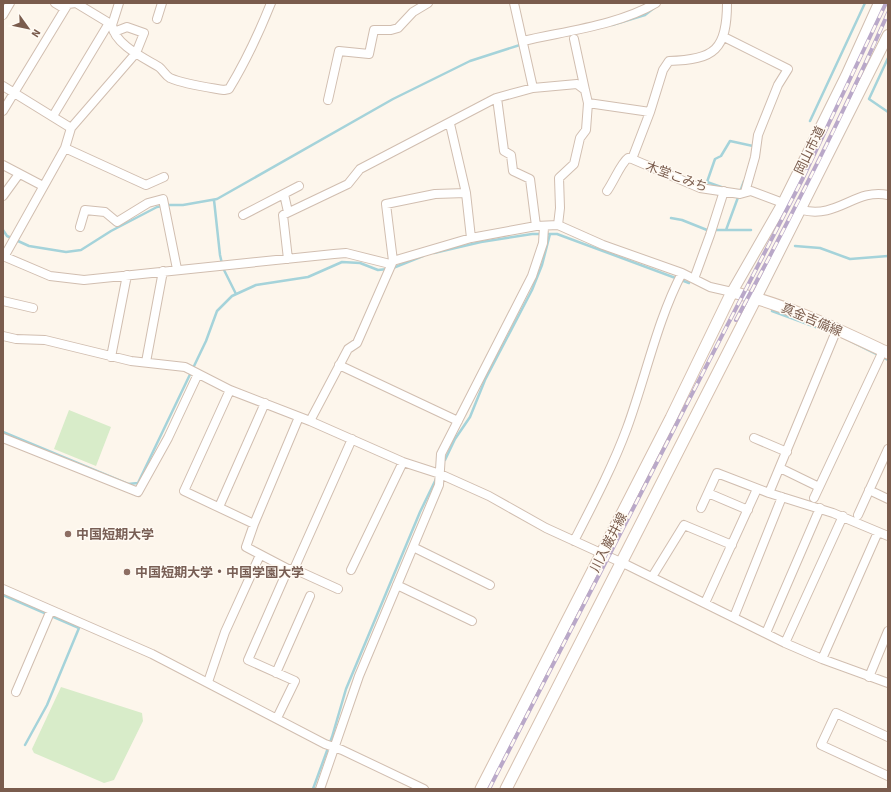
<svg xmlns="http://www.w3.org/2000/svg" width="891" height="792" viewBox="0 0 891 792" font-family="'Source Sans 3','Noto Sans JP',sans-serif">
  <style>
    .park { fill: #d8ecc9 }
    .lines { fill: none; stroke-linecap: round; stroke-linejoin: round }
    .stream { stroke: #a5d3da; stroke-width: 2.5 }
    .minor-casing { stroke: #d1beb0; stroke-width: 10 }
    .tertiary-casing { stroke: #d1beb0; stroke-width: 12 }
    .secondary-casing { stroke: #d6c0b0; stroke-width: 13 }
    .minor { stroke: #fff; stroke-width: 8 }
    .tertiary { stroke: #fff; stroke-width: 10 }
    .secondary { stroke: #fff; stroke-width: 11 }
    .rail-casing { stroke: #b9a8c9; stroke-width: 4 }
    .rail { stroke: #fffaf3; stroke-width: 2.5; stroke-dasharray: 8; stroke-linecap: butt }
    .education-dot { fill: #8d6e63; stroke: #fffaf3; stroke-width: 1.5 }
    .labels { text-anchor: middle; stroke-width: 3; stroke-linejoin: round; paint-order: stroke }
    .street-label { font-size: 13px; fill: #7a5c4d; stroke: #fffaf3 }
    .education-label { font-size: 13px; font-weight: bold; fill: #785e54; stroke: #fffaf3; text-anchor: start }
  </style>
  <rect width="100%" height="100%" fill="#fdf6ec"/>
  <path class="park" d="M 69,410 L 111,427 L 96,466 L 54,449 Z
    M 61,687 L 142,713 L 143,721 L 114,780 L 104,783 L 34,753 L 32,749 Z"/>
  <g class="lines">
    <path class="stream" d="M 612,25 L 645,15 L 654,8
      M 888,58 L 869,99 L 888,112
      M 810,121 L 865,3
      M 724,188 L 707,182 L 715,159 L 721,156 L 730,141 L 753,146
      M 214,200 L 220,255 L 223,268 L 236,294
      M 671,218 L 682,220 L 707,230 L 751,230
      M 3,230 L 7,236 L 29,246 L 66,252 L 81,250 L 111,231 L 157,207 L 168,205 L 183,205 L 217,199 L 393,99 L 470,61 L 523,44
      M 726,230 L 744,181
      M 795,246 L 820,248 L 850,259 L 888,256
      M 434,253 L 481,242 L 532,234 L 557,234 L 689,283
      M 393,268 L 423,256
      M 772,311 L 832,333
      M 842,337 L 888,360
      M 3,432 L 128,484 L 138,483 L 206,341 L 217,311 L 232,296 L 256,285 L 308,277 L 342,262 L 360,263 L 378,270 L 388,269
      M 445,460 L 455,439 L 470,417 L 485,380 L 532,290 L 542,265 L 550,234
      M 3,595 L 79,628 L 47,705 L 25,745
      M 313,789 L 332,737 L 346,689 L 420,512 L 436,479"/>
    <defs>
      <path id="minor" d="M 55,3 L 65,9
        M 514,3 L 533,88
        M 3,15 L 10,3
        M 157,19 L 162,3
        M 109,23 L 112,25 C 114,44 144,58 159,67 C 163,70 165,75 170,78 C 187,85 206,87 224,90 L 229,89 C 246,61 259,33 271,3
        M 112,25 L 119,3
        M 724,37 L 788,69 L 778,85 L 758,135 L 755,157 L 745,192
        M 574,39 L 585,90
        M 523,41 C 566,31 619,25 656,3
        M 3,86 L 71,128 L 65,148 L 4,257
        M 497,98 L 504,151 L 511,155 L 513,171 L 530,179 L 536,226
        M 328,100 L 339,51 L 369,54 L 374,30 L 391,30 L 398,28 L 413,12 L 428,3
        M 588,103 L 650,112 L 632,159 L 700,188 L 740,194 L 751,191 L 783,203
        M 3,111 L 68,4 L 76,3
        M 650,112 L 663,70 L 669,61 C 715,60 727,49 727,3
        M 53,116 L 109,23 L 76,3
        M 450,124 L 466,193 L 471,238
        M 71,128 L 136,53 L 144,33 L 127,27 L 114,32
        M 65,148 L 146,185 L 164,177
        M 3,165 L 43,186
        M 607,191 C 614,181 621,163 628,158 L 632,159
        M 284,194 L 288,212
        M 3,196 L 19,174
        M 802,210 C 838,219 855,188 888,195
        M 243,215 L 299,186
        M 80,227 L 85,210 L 105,212 L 117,222 L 148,203 L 163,199 L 177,269
        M 3,256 L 50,276 L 84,280 L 334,254 L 346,253 L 390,264
        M 288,259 L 283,215 L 348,184 L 360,169 L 496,98 L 533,88 L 577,84 L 585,90 L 588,103 L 586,130 L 580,138 L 574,164 L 559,178 L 560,208 L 558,225
        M 393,261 L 386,204 L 435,194 L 466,193
        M 694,279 L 710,235 L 724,191
        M 3,301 L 33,308
        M 3,336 L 16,339 L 45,340 L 131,361 L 185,367 L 230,390 L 310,421 L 403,462 L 440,474 L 489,496 L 546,528 L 627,565 L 785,643 L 822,659 L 888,683
        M 111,357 L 127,275
        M 146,362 L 163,271
        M 339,365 L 458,421
        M 230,390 L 184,491 L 254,524 L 299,417
        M 310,421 L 348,349 L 357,343 L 393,261 L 471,238 L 536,226 L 558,225 L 603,245 L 682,273 L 710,287 L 732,292
        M 3,438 L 138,492 L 168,438 L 198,374
        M 754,438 L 787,452
        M 780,468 L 819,487
        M 869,490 L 888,499
        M 708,493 L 748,510
        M 769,493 L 837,329
        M 814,498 L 883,351
        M 219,507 L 265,403
        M 701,508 L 717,473 L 769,493 L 833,513 L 888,536
        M 858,515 L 888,449
        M 254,524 L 246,547 L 288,569 L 294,569 L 338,589
        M 574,541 C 593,504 613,466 627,428 C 646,376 657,321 682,273
        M 413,547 L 490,585
        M 294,569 L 352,439
        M 351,570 L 403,462
        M 652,577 L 684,525 L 732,545
        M 397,585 L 472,621
        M 3,589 L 152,654 L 325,744 L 342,750 L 424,789
        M 705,603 L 757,489
        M 734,617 L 782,497
        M 766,633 L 820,508
        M 785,643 L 843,516
        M 822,659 L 878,532
        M 276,673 L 310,596
        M 869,677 L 888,631
        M 208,682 L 225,632 L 260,555
        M 16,692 L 51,610
        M 277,718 L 295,681 L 248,660 L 288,569
        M 888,737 L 836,713 L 821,745 L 888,776
        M 320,789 L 359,676 L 439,485 L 441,454 L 532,276 L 543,243 L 544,227"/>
      <path id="tertiary" d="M 732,292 L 783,203 L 846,76 L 879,3
        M 756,298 L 888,35"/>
      <path id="secondary" d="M 481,789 L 671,418 L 732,292 C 788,305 837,329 888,353
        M 506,789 L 756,298"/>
    </defs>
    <use href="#minor" class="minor-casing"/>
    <use href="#tertiary" class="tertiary-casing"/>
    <use href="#secondary" class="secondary-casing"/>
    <use href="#minor" class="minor"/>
    <use href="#tertiary" class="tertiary"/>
    <use href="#secondary" class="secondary"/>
    <defs>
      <path id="rail" d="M 736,320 C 790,219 842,118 888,13
        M 489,789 L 803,178 L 886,3"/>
    </defs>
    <use href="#rail" class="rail-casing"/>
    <use href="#rail" class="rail"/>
  </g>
  <g class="education-dot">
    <circle cx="68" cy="534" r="4"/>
    <circle cx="127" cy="572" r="4"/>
  </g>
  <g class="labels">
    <g class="street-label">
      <text transform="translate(809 150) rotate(-64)" y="5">岡山市道</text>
      <text transform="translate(677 176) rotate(20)" y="5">木堂こみち</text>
      <text transform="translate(812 319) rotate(23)" y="5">真金吉備線</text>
      <text transform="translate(608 542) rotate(-63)" y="5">川入巌井線</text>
    </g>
    <g class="education-label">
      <text x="76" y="539">中国短期大学</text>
      <text x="135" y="577">中国短期大学・中国学園大学</text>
    </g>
  </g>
  <rect width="891" height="792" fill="none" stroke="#7a5c4d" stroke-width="8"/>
  <g transform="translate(28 28) rotate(123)" stroke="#fffaf3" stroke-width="3" paint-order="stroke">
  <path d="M0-3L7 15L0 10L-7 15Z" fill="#7a5c4d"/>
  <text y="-6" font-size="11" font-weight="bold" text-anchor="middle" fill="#7a5c4d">N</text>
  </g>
</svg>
